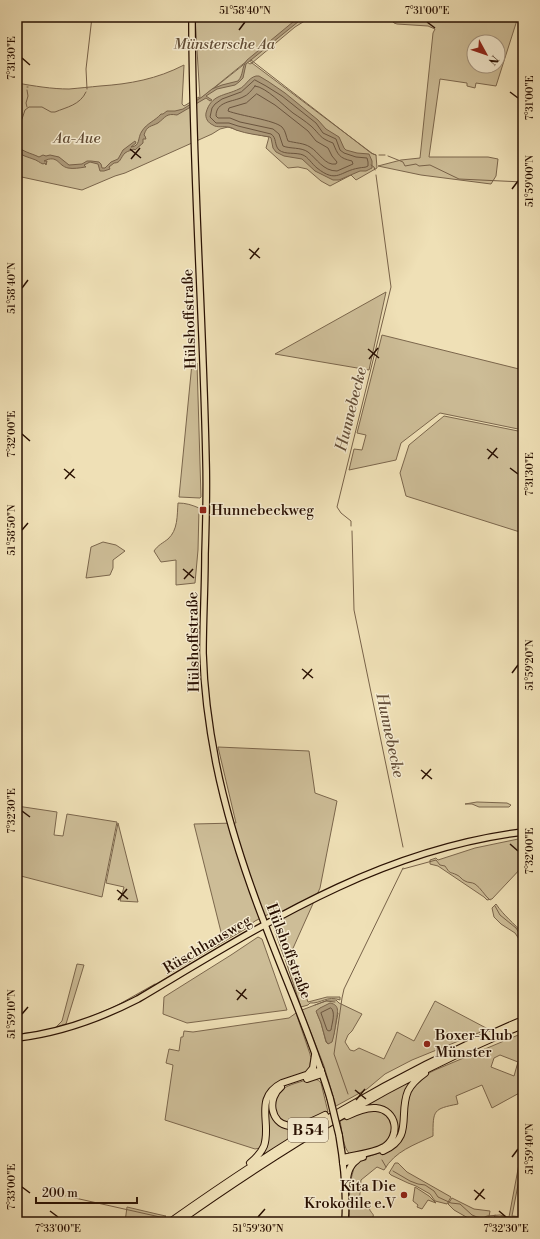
<svg xmlns="http://www.w3.org/2000/svg" width="540" height="1239" viewBox="0 0 540 1239" font-family="'Libre Bodoni',serif">
  <style>
    .green { fill: #cdbd97; stroke: #7b664c; fill-rule: evenodd }
    .water { fill: #ac9979; stroke: #786249 }
    .lines { fill: none; stroke-linecap: round; stroke-linejoin: round }
    .shore { stroke: #6a543e; stroke-width: 1 }
    .stream { stroke: #786249; stroke-width: 1 }
    .major-casing { stroke: #291002; stroke-width: 8 }
    .highway-casing { stroke: #291002; stroke-width: 8 }
    .major { stroke: #efe0b6; stroke-width: 5.5 }
    .highway { stroke: #efe0b6; stroke-width: 6 }
    .major-bridge-casing { stroke: #291002; stroke-width: 8; stroke-linecap: butt }
    .major-bridge { stroke: #efe0b6; stroke-width: 5.5 }
    .ticks { fill: none; stroke: #291002; stroke-width: 1.5 }
    .poi-dot { fill: #8f2418; stroke: #f5ebd0; stroke-width: 1.5 }
    .labels { text-anchor: middle; stroke-width: 3; stroke-linejoin: round; paint-order: stroke }
    .shield { fill: #f5ebd0; stroke: #665240; stroke-width: 1 }
    .shield-label { font-size: 14px; font-weight: bold; fill: #291002 }
    .park-label { font-size: 15px; font-style: italic; fill: #624d36; stroke: #f5ebd0 }
    .street-label { font-size: 15px; fill: #291002; stroke: #f5ebd0 }
    .poi-label { font-size: 15px; fill: #291002; stroke: #f5ebd0; text-anchor: start }
    .water-label { font-size: 16px; font-style: italic; fill: #644e38; stroke: #f5ebd0 }
    .neatline { fill: none; stroke: #291002; stroke-width: 1.5 }
    .ticks-label { font-size: 10px; text-anchor: middle; fill: #291002 }
  </style>
  <rect width="100%" height="100%" fill="#efe0b6"/>
  <filter id="stains"><feTurbulence type="fractalNoise" baseFrequency=".005" numOctaves="4"/><feColorMatrix values="0 0 0 0 .2 0 0 0 0 .09 0 0 0 0 .02 0 0 0 .5 -.17"/></filter>
  <radialGradient id="worn" r=".72"><stop offset=".6" stop-color="#630" stop-opacity="0"/><stop offset="1" stop-color="#630" stop-opacity=".3"/></radialGradient>
  <path class="green" d="M 195,17 L 311,17 L 295,27 L 252,63 L 373,154 L 376,155 L 377,168 L 356,180 L 351,175 L 330,186 L 321,181 L 307,169 L 298,167 L 288,168 L 266,148 L 269,137 L 237,130 L 228,127 L 220,129 L 212,134 L 125,173 L 115,176 L 82,190 L 17,176 L 17,83 C 34,86 52,89 69,89 C 80,88 90,87 100,86 C 130,84 157,79 184,65 L 182,104 L 184,106 L 199,97 L 199,100 L 247,62 L 250,64 L 252,63 L 248,60 L 200,99 Z
    M 389,17 L 518,17 L 496,86 L 476,83 L 475,88 L 467,86 L 467,83 L 440,79 L 429,157 L 488,157 L 498,159 L 496,176 L 491,184 L 421,175 L 378,166 L 401,160 L 420,158 L 433,33 L 435,29 L 428,26 L 397,24 L 394,23 ZM 474,42 L 498,42 L 498,66 L 474,66 Z
    M 386,292 L 369,370 L 275,354 Z
    M 382,335 L 523,370 L 523,430 L 440,413 L 401,443 L 396,460 L 349,470 L 354,449 L 362,450 L 366,435 L 357,433 Z
    M 192,363 L 197,363 L 201,497 L 200,498 L 179,497 Z
    M 444,416 L 523,432 L 523,533 L 406,496 L 400,473 L 409,445 Z
    M 178,503 C 186,503 192,505 199,508 L 198,550 L 195,583 L 176,585 L 176,560 L 161,562 L 154,551 C 158,545 163,543 168,539 C 178,530 177,516 178,503 Z
    M 103,542 L 116,545 L 125,551 L 113,560 L 113,568 L 110,575 L 86,578 L 91,547 Z
    M 218,747 L 309,751 L 315,793 L 337,801 L 320,888 L 290,955 L 284,957 L 269,914 L 255,921 L 247,927 L 223,940 L 194,824 L 236,823 Z
    M 477,802 L 507,803 L 511,805 L 509,807 L 479,807 L 472,804 L 465,804 Z
    M 17,806 L 57,812 L 54,835 L 63,836 L 67,814 L 117,822 L 102,897 L 17,875 Z
    M 118,823 L 138,902 L 120,901 L 124,887 L 106,883 Z
    M 523,838 L 523,866 L 492,899 L 487,900 L 484,897 L 438,866 L 430,864 L 430,860 L 436,858 L 438,860 L 475,848 Z
    M 496,904 C 504,916 514,923 523,934 L 523,945 L 515,933 L 501,924 L 494,917 L 492,908 Z
    M 258,937 L 262,939 L 287,1010 L 187,1023 L 163,1014 L 164,997 L 231,955 Z
    M 291,957 L 308,1002 L 327,997 L 340,997 L 340,1000 C 327,995 321,1004 310,1003 L 308,1005 L 301,1007 L 285,959 Z
    M 77,964 L 84,965 L 66,1024 L 56,1027 L 62,1021 Z
    M 328,1000 L 336,1000 L 339,1003 L 362,1014 L 352,1031 L 348,1035 L 345,1042 L 350,1050 L 354,1051 L 359,1048 L 384,1059 L 397,1032 L 414,1041 L 435,1001 L 488,1029 L 412,1060 L 385,1074 L 367,1089 L 336,1106 L 324,1066 L 302,1010 ZM 320,1008 L 338,1013 L 333,1038 L 328,1044 L 326,1042 L 321,1023 L 317,1013 Z
    M 296,1013 L 310,1054 C 312,1059 309,1063 310,1068 L 308,1071 L 271,1088 L 263,1142 L 260,1148 L 255,1149 L 165,1120 L 173,1065 L 166,1063 L 169,1049 L 179,1051 L 181,1037 L 183,1037 L 184,1031 L 193,1032 L 289,1018 Z
    M 523,1033 L 523,1091 L 492,1108 L 482,1085 L 456,1096 L 458,1104 C 433,1109 433,1110 433,1136 C 414,1145 395,1151 384,1170 L 377,1167 L 361,1180 L 359,1206 L 369,1208 C 372,1216 377,1213 369,1222 L 349,1222 C 350,1209 349,1196 350,1184 C 351,1177 354,1171 354,1165 L 364,1158 L 388,1150 L 406,1123 L 408,1100 L 410,1093 L 416,1084 L 427,1074 L 435,1070 ZM 500,1055 L 518,1062 L 514,1076 L 491,1067 L 494,1058 Z
    M 415,1078 L 411,1082 L 400,1133 L 392,1144 L 396,1134 L 386,1110 L 351,1112 Z
    M 310,1079 C 315,1079 318,1079 321,1083 L 328,1112 L 297,1124 L 284,1122 L 275,1113 C 275,1109 274,1104 275,1100 C 277,1086 298,1083 310,1079 Z
    M 271,1094 L 271,1103 L 282,1125 L 319,1121 L 258,1159 L 262,1153 L 266,1113 Z
    M 377,1110 L 388,1116 L 393,1126 L 388,1141 L 377,1148 L 350,1154 C 343,1149 342,1130 340,1121 L 364,1111 Z
    M 522,1148 L 523,1148 L 523,1159 L 512,1216 L 523,1217 L 523,1220 L 510,1219 L 509,1222 L 494,1222 L 494,1217 L 509,1217 Z
    M 395,1163 L 398,1163 L 407,1172 L 451,1197 L 447,1204 L 435,1201 L 430,1194 L 416,1186 L 408,1183 L 391,1175 L 389,1173 Z
    M 415,1187 L 429,1196 L 436,1203 L 428,1200 L 422,1209 L 417,1207 L 418,1205 L 413,1201 Z
    M 452,1198 L 474,1209 L 490,1211 L 488,1222 L 475,1222 L 454,1210 L 448,1204 Z
    M 127,1207 L 161,1215 L 166,1216 L 158,1222 L 125,1222 Z"/>
  <path class="water" d="M 299,17 L 304,17 L 246,64 L 243,78 L 239,82 L 235,85 L 217,89 L 206,96 L 212,100 L 210,101 L 206,98 L 177,115 C 166,113 166,117 158,123 C 151,127 147,125 144,135 L 145,136 L 146,139 L 143,139 L 143,143 L 135,150 L 134,149 C 131,151 129,150 125,153 C 120,158 121,163 114,163 L 109,167 L 110,169 L 104,171 L 100,171 L 98,164 L 90,162 L 84,165 L 86,167 L 85,167 C 80,168 73,169 68,168 C 58,166 58,154 44,161 L 47,161 L 46,165 L 45,163 L 43,164 C 40,163 37,160 33,159 C 28,157 22,156 17,151 L 17,145 C 22,152 31,153 39,157 L 43,155 L 46,156 L 50,155 L 59,157 L 69,165 L 82,164 L 87,161 L 91,161 L 99,162 L 101,164 L 102,168 L 105,168 L 111,162 L 118,159 L 123,150 L 135,141 L 136,143 L 131,147 C 141,146 137,138 142,131 C 147,123 155,121 161,114 L 163,114 L 167,111 L 175,111 L 183,109 L 202,97 L 212,89 L 222,85 L 238,81 C 244,74 241,68 247,60 Z
    M 256,76 L 259,76 L 269,82 L 285,93 L 318,120 L 326,129 L 339,137 L 344,148 L 346,150 L 357,153 L 369,154 L 372,161 L 372,168 L 366,171 L 360,171 L 339,180 L 333,180 L 315,171 L 302,159 L 284,156 L 276,152 L 273,148 L 271,138 L 270,137 C 259,135 247,134 236,130 C 234,129 231,127 228,127 C 223,126 217,128 213,125 C 208,123 205,118 206,113 C 211,94 225,96 239,89 C 246,86 248,78 256,76 Z
    M 330,1003 C 341,1005 337,1014 336,1022 C 335,1029 334,1036 332,1042 L 328,1044 L 326,1041 L 321,1023 L 316,1011 L 320,1008 Z"/>
  <g class="lines">
    <path class="shore" d="M 255,80 L 266,86 L 282,96 L 316,123 L 323,133 L 336,139 L 340,150 L 344,153 L 356,157 L 367,158 L 368,162 L 368,166 C 365,168 363,167 359,168 C 340,171 337,184 317,168 C 312,164 308,157 303,155 C 296,152 285,155 279,150 C 274,145 277,138 271,134 L 238,126 L 229,123 L 216,123 L 210,117 L 212,108 L 215,104 L 222,99 L 241,92 Z
      M 255,86 C 266,87 284,106 293,113 C 299,117 305,121 311,126 C 320,134 319,138 333,143 C 338,155 339,158 352,161 L 353,164 L 337,171 C 323,171 317,159 308,152 C 301,147 290,149 283,146 L 279,134 L 273,129 L 240,122 L 230,118 L 218,118 L 216,116 C 216,101 233,102 243,97 C 248,95 251,91 255,86 Z
      M 257,94 L 275,105 L 308,131 L 316,141 L 328,148 L 332,156 L 337,162 L 336,164 C 325,166 319,152 310,147 C 304,143 295,143 288,141 C 286,137 286,131 282,127 C 274,120 241,116 228,111 L 229,108 L 246,103 Z
      M 331,1008 C 336,1012 332,1023 331,1030 L 329,1031 L 327,1030 L 321,1013 Z"/>
    <path class="stream" d="M 251,60 L 371,153 L 376,155
      M 27,87 L 28,87
      M 87,89 L 86,69 L 92,17
      M 27,90 L 28,96 L 26,103 L 27,107
      M 17,126 L 22,119 L 25,110 L 29,107 L 42,107 L 51,112 L 55,112 C 67,107 80,105 86,92
      M 379,155 L 385,155
      M 388,156 L 403,162 L 405,166 L 416,164 L 419,166 L 430,165 L 459,179 L 523,182
      M 371,165 L 374,167 L 375,170
      M 351,526 L 351,521 L 341,513 L 337,507 L 391,287 L 376,175
      M 352,531 L 354,610 L 403,847
      M 403,869 L 436,860 L 440,865 L 445,866 C 451,875 449,871 457,875 C 460,876 462,880 465,881 C 468,883 472,882 475,884 C 481,888 484,895 490,900
      M 495,906 L 500,915 L 516,928 L 523,939
      M 167,975 L 247,928
      M 315,1005 L 326,1001 L 335,1002
      M 83,1020 L 116,1006 L 155,984
      M 71,1024 L 78,1021
      M 19,1034 L 45,1031
      M 348,1094 L 334,1054 L 342,998 L 344,989 L 403,868
      M 382,1160 L 386,1167
      M 393,1171 L 410,1181 L 418,1184 L 425,1185 L 434,1191 L 438,1197 L 451,1203 L 460,1204 L 472,1215 L 477,1217 L 483,1218 L 487,1216 L 500,1215 L 508,1217 L 523,1218
      M 17,1180 L 20,1181
      M 66,1196 L 160,1217
      M 493,1222 L 495,1215"/>
    <defs>
      <path id="major" d="M 192,17 C 192,165 203,312 206,460 C 207,491 206,522 205,554 C 205,587 203,620 203,653 C 204,690 209,727 216,763 C 227,818 244,870 264,922 C 286,981 312,1038 330,1098
        M 17,1038 C 60,1033 99,1019 138,999 C 261,926 377,850 523,832
        M 339,1135 C 344,1164 347,1193 345,1222"/>
      <path id="highway" d="M 308,1074 L 313,1068 L 315,1055
        M 307,1079 L 322,1074
        M 281,1087 C 267,1098 270,1123 289,1126 C 301,1127 315,1120 325,1115
        M 383,1151 C 414,1138 398,1114 408,1091 C 412,1083 418,1078 425,1073
        M 343,1158 C 355,1155 374,1153 384,1147 C 401,1136 397,1110 376,1108 C 366,1107 355,1112 347,1116
        M 250,1163 C 256,1158 261,1153 264,1146 C 272,1123 253,1098 282,1083 L 321,1070
        M 343,1163 L 363,1157
        M 346,1189 C 347,1178 347,1167 357,1160
        M 170,1222 C 283,1142 395,1073 523,1020
        M 178,1222 C 287,1145 400,1076 523,1025"/>
    </defs>
    <use href="#major" class="major-casing"/>
    <use href="#highway" class="highway-casing"/>
    <use href="#major" class="major"/>
    <use href="#highway" class="highway"/>
    <defs>
      <path id="major-bridge" d="M 330,1098 L 339,1135"/>
    </defs>
    <use href="#major-bridge" class="major-bridge-casing"/>
    <use href="#major-bridge" class="major-bridge"/>
  </g>
  <path class="ticks" d="M 427,22 L 435,28M 239,30 L 245,22M 22,58 L 30,65M 510,92 L 518,98M 130,149 L 141,158M 131,159 L 140,148M 512,189 L 518,181M 249,249 L 260,258M 250,259 L 259,248M 22,288 L 28,280M 368,349 L 379,358M 369,359 L 378,348M 22,434 L 30,441M 487,449 L 498,458M 488,459 L 497,448M 510,468 L 518,474M 64,469 L 75,478M 65,479 L 74,469M 22,530 L 28,523M 183,569 L 194,578M 184,579 L 193,569M 302,669 L 313,678M 512,673 L 518,665M 303,679 L 312,669M 421,770 L 432,779M 422,779 L 431,769M 22,811 L 30,817M 510,844 L 518,851M 117,890 L 128,899M 118,900 L 127,889M 236,990 L 247,999M 237,1000 L 246,989M 22,1014 L 28,1007M 355,1090 L 366,1099M 356,1100 L 365,1089M 512,1157 L 518,1149M 22,1187 L 30,1193M 474,1190 L 485,1199M 475,1200 L 484,1189M 50,1211 L 58,1217M 499,1211 L 506,1217M 258,1217 L 265,1209"/>
  <g class="poi-dot">
    <rect x="199" y="506" width="8" height="8" rx="2"/>
    <circle cx="427" cy="1044" r="4"/>
    <circle cx="404" cy="1195" r="4"/>
  </g>
  <g class="labels">
    <rect class="shield" x="288" y="1118" width="40" height="24" rx="3"/>
    <g class="shield-label">
      <text x="308" y="1135">B 54</text>
    </g>
    <g class="park-label">
      <text x="224" y="49">Münstersche Aa</text>
      <text x="77" y="143">Aa-Aue</text>
    </g>
    <g class="street-label">
      <text transform="translate(189 319) rotate(-92)" y="5">Hülshoffstraße</text>
      <text transform="translate(193 642) rotate(-91)" y="5">Hülshoffstraße</text>
      <text transform="translate(207 944) rotate(-31)" y="5">Rüschhausweg</text>
      <text transform="translate(289 951) rotate(69)" y="5">Hülshoffstraße</text>
    </g>
    <g class="poi-label">
      <text x="211" y="515">Hunnebeckweg</text>
      <text x="435" y="1040">Boxer-Klub<tspan x="435" dy="17">Münster</tspan></text>
      <text x="396" y="1191" text-anchor="end">Kita Die<tspan x="396" dy="17">Krokodile e.V</tspan></text>
    </g>
    <g class="water-label">
      <text transform="translate(350 409) rotate(-76)" y="6">Hunnebecke</text>
      <text transform="translate(391 735) rotate(78)" y="6">Hunnebecke</text>
    </g>
  </g>
  <rect width="540" height="1239" fill="none" stroke="#efe0b6" stroke-width="44"/>
  <g transform="translate(486 54) rotate(130)"><circle r="19" fill="#f5ebd0" stroke="#a3937e"/>
  <path d="M0-3L7 15L0 10L-7 15Z" fill="#8f2418"/>
  <text y="-6" font-size="11" font-weight="bold" text-anchor="middle" fill="#291002">N</text>
  </g>
  <path d="M36 1197v6h101v-6" fill="none" stroke="#291002" stroke-width="2"/>
  <text x="42" y="1197" font-size="12" fill="#291002" stroke="#f5ebd0" stroke-width="3" paint-order="stroke">200 m</text>
  <rect x="22" y="22" width="496" height="1195" class="neatline"/>
  <g class="ticks-label">
    <text x="245" y="14">51°58'40"N</text>
    <text x="427" y="14">7°31'00"E</text>
    <text transform="translate(11 58) rotate(-90)" y="4">7°31'30"E</text>
    <text transform="translate(529 98) rotate(-90)" y="4">7°31'00"E</text>
    <text transform="translate(529 181) rotate(-90)" y="4">51°59'00"N</text>
    <text transform="translate(11 288) rotate(-90)" y="4">51°58'40"N</text>
    <text transform="translate(11 434) rotate(-90)" y="4">7°32'00"E</text>
    <text transform="translate(529 474) rotate(-90)" y="4">7°31'30"E</text>
    <text transform="translate(11 530) rotate(-90)" y="4">51°58'50"N</text>
    <text transform="translate(529 665) rotate(-90)" y="4">51°59'20"N</text>
    <text transform="translate(11 811) rotate(-90)" y="4">7°32'30"E</text>
    <text transform="translate(529 851) rotate(-90)" y="4">7°32'00"E</text>
    <text transform="translate(11 1014) rotate(-90)" y="4">51°59'10"N</text>
    <text transform="translate(529 1149) rotate(-90)" y="4">51°59'40"N</text>
    <text transform="translate(11 1187) rotate(-90)" y="4">7°33'00"E</text>
    <text x="58" y="1232">7°33'00"E</text>
    <text x="258" y="1232">51°59'30"N</text>
    <text x="506" y="1232">7°32'30"E</text>
  </g>
  <rect width="100%" height="100%" filter="url(#stains)"/>
  <rect width="100%" height="100%" fill="url(#worn)"/>
</svg>
